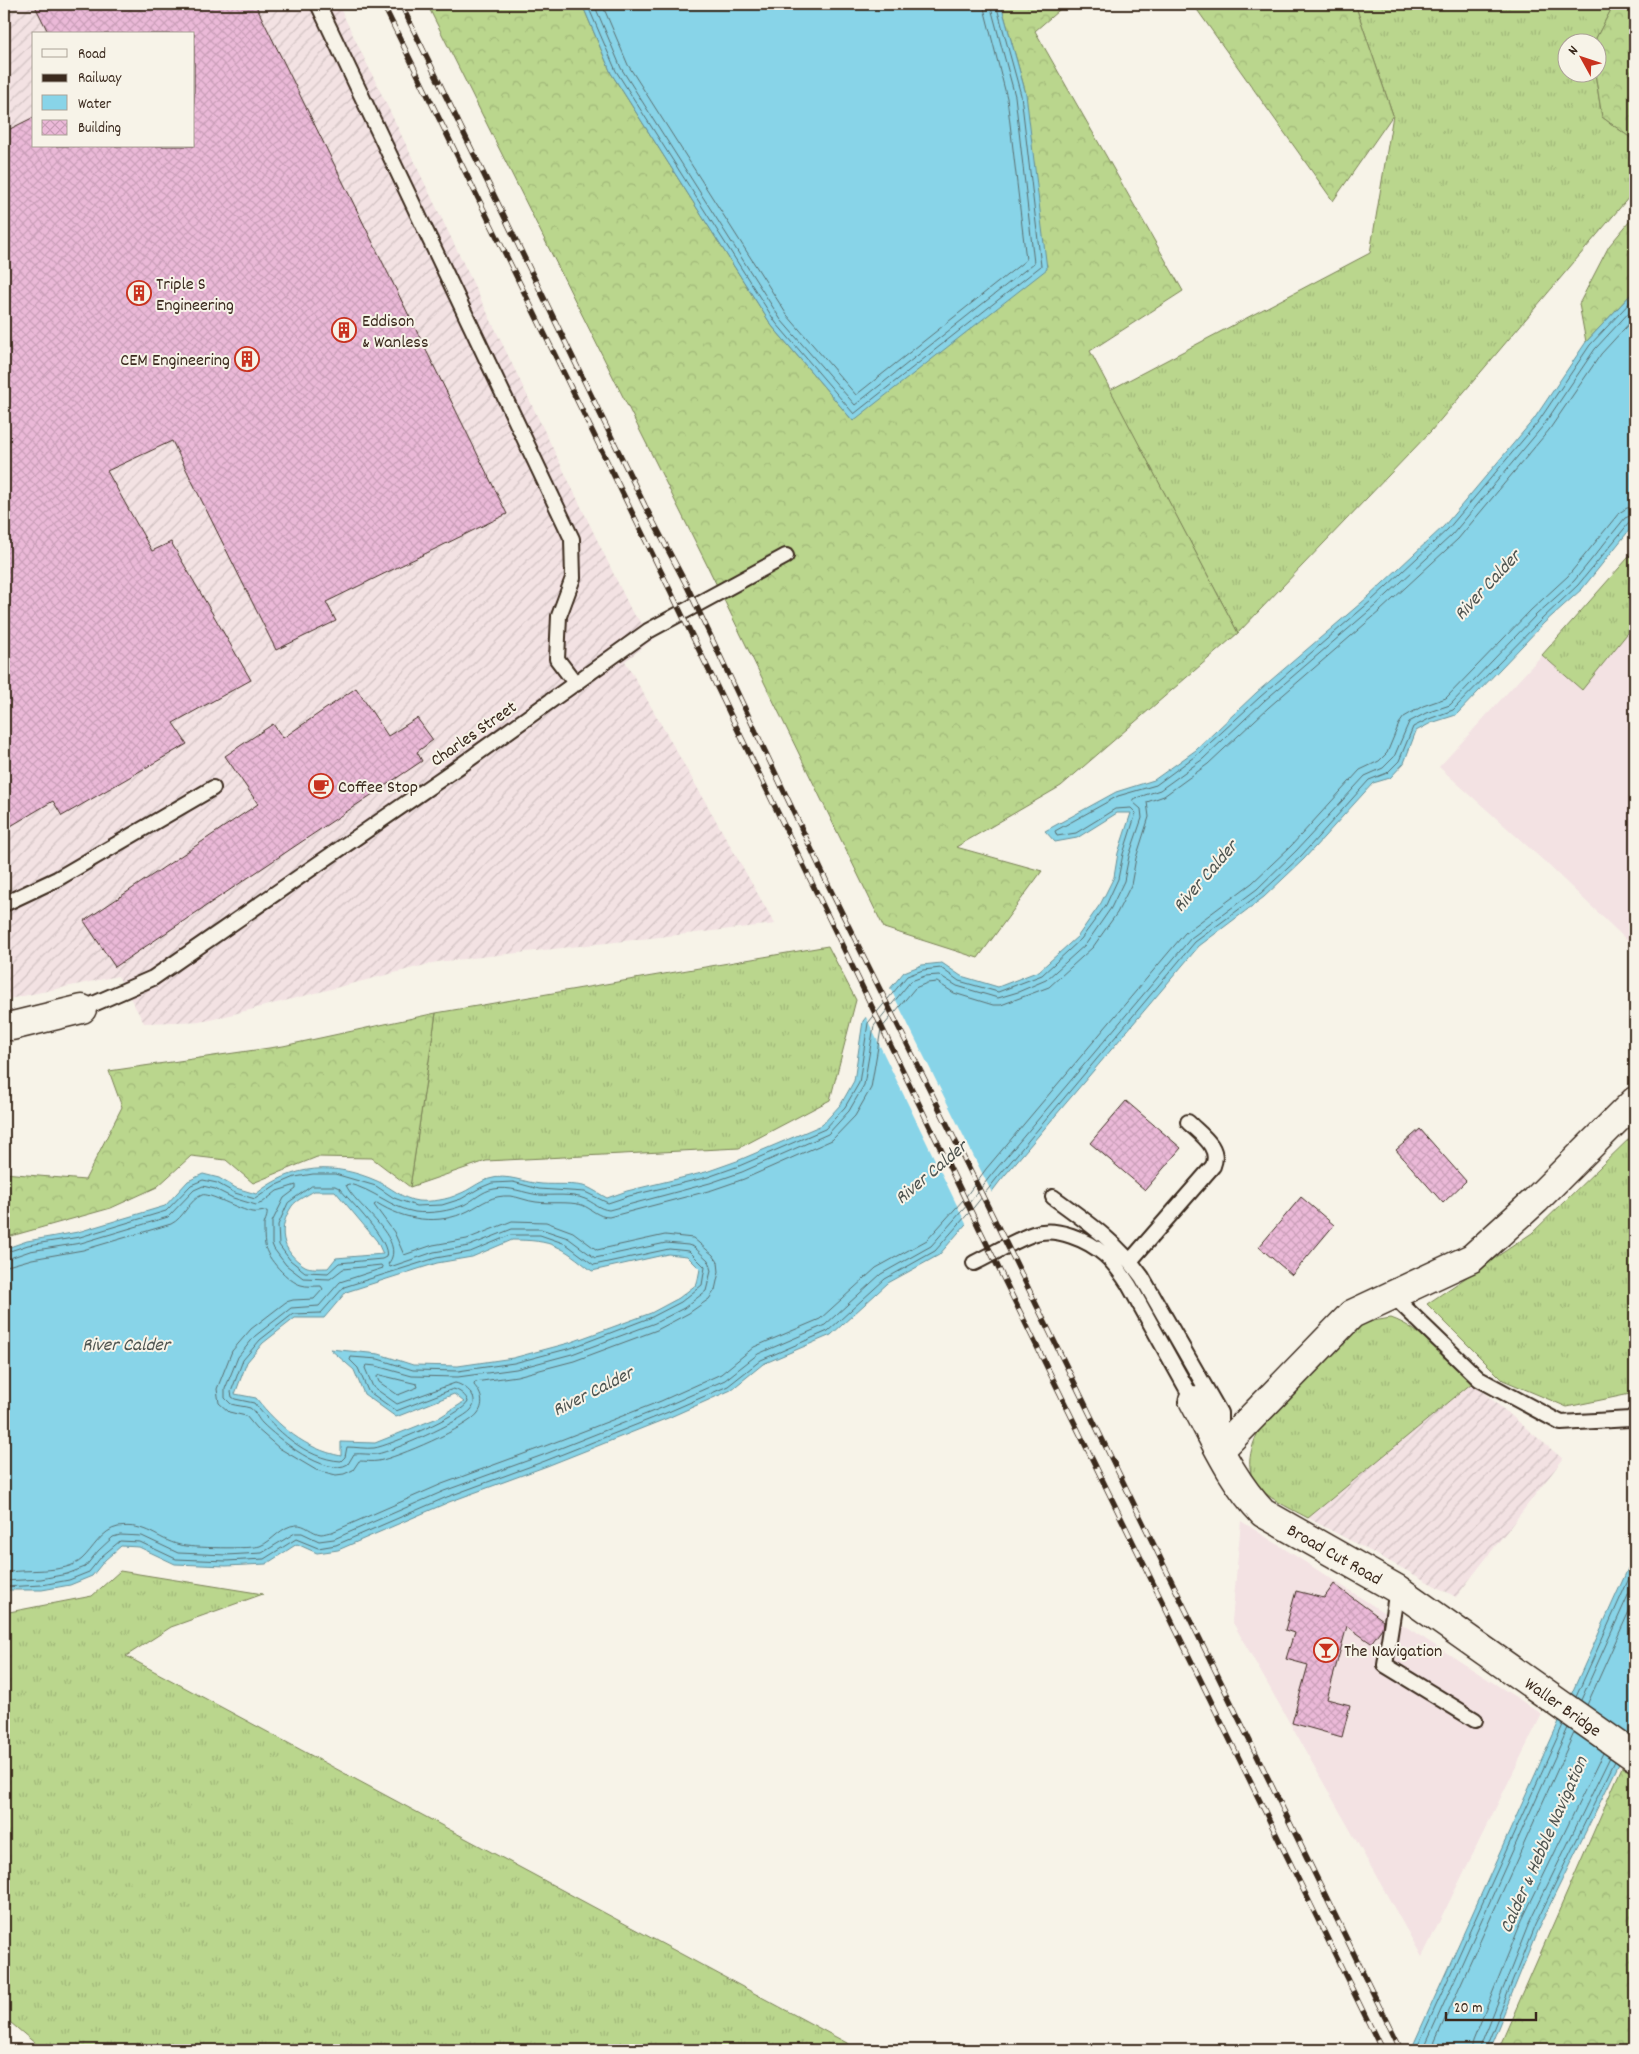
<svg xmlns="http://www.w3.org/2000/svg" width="1639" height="2054" viewBox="0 0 1639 2054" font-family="Dekko,sans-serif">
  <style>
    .built { fill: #f3e2e3 }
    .industrial { fill: url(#industrial-furrows); fill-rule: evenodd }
    .grass { fill: url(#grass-tufts); stroke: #7a8056 }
    .forest { fill: url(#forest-crowns); stroke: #7a8056 }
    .water { fill: #88d4e8; stroke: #699097; fill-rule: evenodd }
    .pier { fill: #f7f3e8 }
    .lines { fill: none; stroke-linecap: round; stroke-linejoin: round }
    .shore { stroke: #5a6e6f; stroke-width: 1 }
    .building { fill: url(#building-cross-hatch); stroke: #3b2a1e }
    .lane-casing { stroke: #3b2a1e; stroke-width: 18 }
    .street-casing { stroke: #3b2a1e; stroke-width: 31 }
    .secondary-casing { stroke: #3b2a1e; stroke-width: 31 }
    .lane { stroke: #f7f3e8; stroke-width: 14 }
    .street { stroke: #f7f3e8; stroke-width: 28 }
    .secondary { stroke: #f7f3e8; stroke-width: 28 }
    .rail-casing { stroke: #3b2a1e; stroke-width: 5.5 }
    .rail { stroke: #f7f3e8; stroke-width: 4; stroke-dasharray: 11; stroke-linecap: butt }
    .labels { text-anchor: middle; stroke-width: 4; stroke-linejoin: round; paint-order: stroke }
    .poi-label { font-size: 18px; fill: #3b2a1e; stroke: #f7f3e8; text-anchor: start }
    .street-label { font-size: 18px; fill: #3b2a1e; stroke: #f7f3e8 }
    .water-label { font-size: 19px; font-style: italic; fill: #4e5450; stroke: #f7f3e8 }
  </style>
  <defs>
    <pattern id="industrial-furrows" width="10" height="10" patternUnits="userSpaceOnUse" patternTransform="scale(1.25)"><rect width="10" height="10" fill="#f3e2e3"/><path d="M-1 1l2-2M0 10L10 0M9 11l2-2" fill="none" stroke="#d1c2c2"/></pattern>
    <pattern id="grass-tufts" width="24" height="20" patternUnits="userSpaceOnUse" patternTransform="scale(1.25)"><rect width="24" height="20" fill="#bad68d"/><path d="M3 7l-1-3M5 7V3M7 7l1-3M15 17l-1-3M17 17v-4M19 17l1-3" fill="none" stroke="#a1b879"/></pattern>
    <pattern id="forest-crowns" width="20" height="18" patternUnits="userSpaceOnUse" patternTransform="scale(1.25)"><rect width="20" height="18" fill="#bad68d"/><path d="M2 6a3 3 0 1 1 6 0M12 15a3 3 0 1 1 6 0" fill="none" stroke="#a1b879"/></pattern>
    <pattern id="building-cross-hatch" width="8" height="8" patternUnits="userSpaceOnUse" patternTransform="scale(1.25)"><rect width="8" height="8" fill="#ebb9d8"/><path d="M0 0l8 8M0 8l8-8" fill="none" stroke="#ca9fb9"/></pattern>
  </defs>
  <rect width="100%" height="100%" fill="#f7f3e8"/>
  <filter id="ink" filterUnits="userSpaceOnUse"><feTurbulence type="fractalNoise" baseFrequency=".02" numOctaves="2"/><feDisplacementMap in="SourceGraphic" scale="10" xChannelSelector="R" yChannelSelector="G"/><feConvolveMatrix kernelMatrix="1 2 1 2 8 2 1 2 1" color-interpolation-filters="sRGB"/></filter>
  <g filter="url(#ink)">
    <path class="built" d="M 1635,624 L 1635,948 L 1545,862 L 1439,767 L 1542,655 L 1582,689 Z
      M 1241,1521 L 1542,1714 L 1422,1957 L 1232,1621 Z"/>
    <path class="industrial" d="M 4,4 L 338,4 L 632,612 L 655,638 L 625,661 L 775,924 L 437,962 L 206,1021 L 144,1023 L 118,976 L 4,1000 ZM 34,34 L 194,34 L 194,146 L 34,146 Z
      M 1472,1383 L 1563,1459 L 1456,1597 L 1308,1518 Z"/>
    <path class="grass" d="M 1355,4 L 1614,4 L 1594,42 L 1566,42 L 1566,72 L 1595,73 L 1602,117 L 1635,141 L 1635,190 L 1431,431 L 1238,633 L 1110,390 L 1370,253 L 1393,115 Z
      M 1635,550 L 1635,624 L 1582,690 L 1542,655 Z
      M 828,946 L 856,1000 L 830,1100 L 739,1148 L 486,1161 L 410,1187 L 436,1013 Z
      M 1635,1133 L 1635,1393 L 1567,1407 L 1503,1380 L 1427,1304 L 1532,1233 Z
      M 1391,1318 C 1423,1329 1448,1361 1472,1383 L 1308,1518 C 1263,1494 1232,1483 1261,1426 L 1358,1326 L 1373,1321 Z
      M 120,1571 L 263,1594 L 171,1627 L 126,1656 L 860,2050 L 43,2050 L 4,2017 L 4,1613 L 92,1596 Z"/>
    <path class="forest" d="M 427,4 L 582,4 L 611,73 L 772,326 L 853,421 L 1026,94 L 1001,4 L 1066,4 L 1035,31 L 1183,291 L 1090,351 L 1238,633 L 1061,786 L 956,847 L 1042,871 L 978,958 L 884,928 L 706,563 Z
      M 1193,4 L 1355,4 L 1393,115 L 1333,201 Z
      M 1614,4 L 1635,4 L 1635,141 L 1602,117 L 1595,73 L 1596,72 L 1596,42 L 1594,42 Z
      M 1635,215 L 1635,290 L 1586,342 L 1579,304 L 1609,246 Z
      M 436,1013 L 410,1187 L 372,1158 L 317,1157 L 253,1183 L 226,1160 L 191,1156 L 157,1187 L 111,1208 L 4,1238 L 4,1173 L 85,1180 L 122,1107 L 109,1071 L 283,1046 Z
      M 1622,1767 L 1635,1775 L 1635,2050 L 1498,2050 Z"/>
    <path class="water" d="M 582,4 L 1001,4 L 1026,94 L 1047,269 L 853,421 L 772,326 L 611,73 Z
      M 1635,290 L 1635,523 L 1582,589 L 1544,623 L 1456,715 L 1431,723 L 1416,731 L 1404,763 L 1390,778 L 1373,783 L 1304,859 L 1264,897 L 1199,946 L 1000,1181 L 978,1210 L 939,1255 L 888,1283 L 831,1335 L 763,1364 L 731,1390 L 668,1418 L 547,1466 L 449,1502 L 338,1550 L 317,1553 L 297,1544 L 266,1564 L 226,1566 L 175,1564 L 139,1547 L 121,1546 L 105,1560 L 92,1576 L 70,1585 L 42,1590 L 10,1590 L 4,1593 L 4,1249 L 27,1241 L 78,1232 L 165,1206 L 188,1181 L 203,1174 L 219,1178 L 236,1188 L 256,1194 C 293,1164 334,1162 377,1181 C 391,1187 402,1199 418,1201 C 431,1202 447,1200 459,1194 C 470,1190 478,1182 489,1179 C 508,1173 524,1183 542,1184 C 556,1185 574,1183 587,1187 C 594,1190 601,1195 607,1198 L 627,1191 L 706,1172 L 737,1161 L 822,1125 L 841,1104 L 854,1081 L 863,1021 L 904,972 L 922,965 L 942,963 L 961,976 L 998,987 L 1039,971 L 1078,936 L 1101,903 L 1114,877 L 1118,853 L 1131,813 L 1117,813 L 1077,838 L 1055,842 L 1045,831 L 1116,792 L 1154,780 L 1196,750 L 1256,693 L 1368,597 L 1444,526 L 1534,419 L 1586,342 ZM 314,1191 L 335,1191 L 377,1241 L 383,1254 L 336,1258 L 328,1268 C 321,1268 310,1269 305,1266 C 281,1252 277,1228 292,1206 C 296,1200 308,1195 314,1191 ZM 512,1240 C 553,1240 561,1246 592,1271 L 668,1254 L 687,1256 L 700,1269 L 697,1284 L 679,1298 L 651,1313 L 569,1343 L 513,1358 L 458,1366 L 413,1365 L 379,1354 L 330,1349 L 354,1370 L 364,1394 L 396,1417 L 454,1394 L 464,1402 L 440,1417 L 375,1443 L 341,1442 L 341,1456 C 305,1449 278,1426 256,1398 L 235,1394 L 247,1362 L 263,1343 L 295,1318 L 324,1318 L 346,1292 L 437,1263 L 472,1257 Z
      M 1635,1553 L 1635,1731 L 1539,1927 L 1489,2050 L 1411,2050 Z"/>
    <path class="pier" d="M 889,986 L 993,1195 L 967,1226 L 865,1015 Z"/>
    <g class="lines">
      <path class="shore" d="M 587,4 L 616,71 L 776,323 L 854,414 L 1041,266 L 1021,95 L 996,4
        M 594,4 L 621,68 L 781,320 L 855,405 L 1034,263 L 1015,96 L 990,4
        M 602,4 L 628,65 L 787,315 L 856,395 L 1026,260 L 1007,98 L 983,4
        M 312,1186 L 335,1186 L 339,1188 C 349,1200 392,1242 386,1257 L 382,1259 L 339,1263 L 328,1273 L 305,1272 L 290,1260 L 279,1245 L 278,1225 L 288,1203 Z
        M 511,1235 L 540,1235 L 566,1244 L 594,1265 L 669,1249 L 689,1251 L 705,1267 L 702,1285 L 681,1302 L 652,1317 L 571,1348 L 514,1363 L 458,1371 L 413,1370 L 378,1359 L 351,1357 L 350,1360 L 358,1368 L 368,1391 L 396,1411 L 453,1389 C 459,1390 467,1396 468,1402 C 463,1414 389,1446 374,1448 C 366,1449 356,1447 347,1447 L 345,1457 L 341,1461 C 305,1459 275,1429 254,1403 L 235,1399 L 232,1397 L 231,1392 L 243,1360 L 260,1340 L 293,1314 L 321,1313 L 344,1287 L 436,1258 L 470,1252 Z
        M 4,1253 L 28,1245 L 80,1237 L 166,1211 L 191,1185 L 203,1180 L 217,1183 L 235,1193 L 255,1199 L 274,1186 L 295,1177 L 313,1174 L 335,1174 L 376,1186 L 394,1198 L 416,1206 L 442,1205 L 461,1199 L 480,1188 L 492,1183 L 513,1182 L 539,1189 L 585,1192 L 608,1203 L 629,1196 L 708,1177 L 739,1166 L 825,1129 L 845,1107 L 859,1083 L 868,1023 L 907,976 L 923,970 L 941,968 L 959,981 L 998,992 L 1042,975 L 1081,939 L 1106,905 L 1118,879 L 1123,854 L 1136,813 L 1131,808 L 1115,809 L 1076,833 L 1057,836 L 1055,831 L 1118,796 L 1156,785 L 1198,754 L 1260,697 L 1371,601 L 1448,529 L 1538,422 L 1590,345 L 1635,297
        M 4,1260 L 30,1251 L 81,1243 L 168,1217 L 194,1190 L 203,1186 L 215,1189 L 233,1198 L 256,1205 L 262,1203 L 277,1191 L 296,1185 L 296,1189 L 284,1198 L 272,1222 L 272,1244 L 274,1249 L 286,1265 L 303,1278 L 330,1279 L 343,1269 L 381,1265 L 383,1268 L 340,1282 L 319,1306 L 291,1308 L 255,1336 L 238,1357 L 225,1389 L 225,1398 L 231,1404 C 237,1406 244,1406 250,1408 C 255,1411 258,1419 262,1423 C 277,1438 326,1478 348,1464 L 354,1454 C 361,1453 369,1455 377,1454 C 393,1451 460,1422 471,1410 C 474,1406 475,1401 473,1396 C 470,1390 461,1384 455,1383 L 397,1404 L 373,1387 L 365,1368 L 366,1365 L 376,1366 L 412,1376 L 458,1377 L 516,1369 L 572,1354 L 655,1323 L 684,1308 L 706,1291 L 711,1271 L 708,1260 L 694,1247 L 688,1245 L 666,1243 L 595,1258 L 568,1238 L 541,1229 L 512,1229 L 469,1246 L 434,1252 L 390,1267 L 388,1264 C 409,1240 354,1205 346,1185 L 349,1184 C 373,1189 391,1208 415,1212 C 430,1214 450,1211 464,1205 C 474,1200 482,1191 494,1189 C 510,1186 524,1193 539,1195 C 553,1196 571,1193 585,1199 C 593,1202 599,1209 609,1210 L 710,1183 L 742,1172 L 828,1134 L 849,1111 L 864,1085 L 874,1026 L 911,981 L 925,976 L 939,975 L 957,986 L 998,998 L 1018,992 L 1046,980 L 1086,944 L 1111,908 L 1124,881 L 1129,856 L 1142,818 L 1141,809 L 1133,802 L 1133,799 L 1160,790 L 1203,759 L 1264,701 L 1375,606 L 1452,535 L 1543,426 L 1595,349 L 1635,306
        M 4,1267 L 32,1259 L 83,1250 L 171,1224 C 184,1218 189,1200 202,1195 C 208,1192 240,1210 252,1212 C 257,1213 262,1211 267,1211 C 268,1216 265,1220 264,1225 C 264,1232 264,1239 265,1245 C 266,1258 289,1282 301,1285 C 307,1287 314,1286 321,1286 L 323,1289 L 314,1299 L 293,1300 L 286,1302 L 251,1329 L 232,1351 L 217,1389 L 219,1403 L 229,1412 L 246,1416 L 256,1428 L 279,1448 L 316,1470 L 336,1475 L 344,1474 L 353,1470 L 359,1461 C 365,1461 372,1462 378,1461 C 396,1458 469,1427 478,1413 C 485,1403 481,1393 474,1385 L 475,1382 L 517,1376 L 574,1361 L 657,1330 L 689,1313 L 709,1299 L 715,1290 L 719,1272 L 718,1262 L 713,1255 L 693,1238 L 665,1235 L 597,1250 L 573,1232 L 546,1222 L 512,1221 L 467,1239 L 433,1245 L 404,1255 L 394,1232 L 374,1205 L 377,1203 C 404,1220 438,1226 468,1211 C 483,1203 492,1195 510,1196 C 519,1197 527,1201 536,1202 C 550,1204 568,1201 582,1205 C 592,1209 598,1217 609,1217 L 712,1190 L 744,1179 L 832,1140 L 855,1116 L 871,1088 L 881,1029 L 915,988 L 927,983 L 937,982 L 954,993 L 993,1005 L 1001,1005 L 1049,987 L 1093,947 L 1117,913 L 1131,885 L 1136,858 L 1149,817 L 1147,802 L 1164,796 L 1208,764 L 1269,707 L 1380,611 L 1458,539 L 1549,430 L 1601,354 L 1635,317
        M 380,1375 L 417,1384 L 418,1387 L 398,1395 L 379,1382 L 377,1377 Z
        M 4,1573 C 23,1568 65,1575 82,1559 C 93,1549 102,1530 118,1527 C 147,1523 156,1539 180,1545 C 190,1548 251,1549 260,1546 C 273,1541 281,1526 296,1525 C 305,1524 312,1533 321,1534 C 324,1534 329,1532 332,1532 L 442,1484 L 540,1448 L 661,1401 L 721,1374 L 754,1347 L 820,1319 L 876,1268 L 927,1240 L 964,1199 L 986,1169 L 1185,933 L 1252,883 L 1291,846 L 1360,770 L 1379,761 L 1387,753 L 1399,724 L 1404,717 L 1423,706 L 1446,698 L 1531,610 L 1568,576 L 1619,513 L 1627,508 L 1635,507
        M 4,1581 L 41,1579 L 67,1574 L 85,1567 L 98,1551 L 113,1537 L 120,1535 L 142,1536 L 178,1553 L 226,1555 L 262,1553 L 295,1533 L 302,1533 L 319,1541 L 334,1539 L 444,1491 L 543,1455 L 664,1407 L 725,1380 L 758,1354 L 825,1325 L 881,1274 L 931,1246 L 969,1203 L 992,1174 L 1191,938 L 1257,889 L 1296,851 L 1365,776 L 1383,768 L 1394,757 L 1409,722 L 1426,713 L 1450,705 L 1536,615 L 1574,581 L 1625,518 L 1635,514
        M 4,1587 L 42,1585 L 69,1580 L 89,1572 L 102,1556 L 120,1541 L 140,1542 L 176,1559 L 226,1561 L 264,1559 L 296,1539 L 318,1548 L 336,1545 L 447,1497 L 545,1461 L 666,1413 L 728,1386 L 761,1360 L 828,1331 L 885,1279 L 935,1251 L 974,1207 L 997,1178 L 1195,942 L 1261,893 L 1301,856 L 1369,780 L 1387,773 L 1399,761 L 1413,727 L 1429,719 L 1453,710 L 1541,620 L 1578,585 L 1629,523 L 1635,521
        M 1576,1697 L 1635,1565
        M 1581,1700 L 1635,1580
        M 1587,1705 L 1635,1598
        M 1416,2050 L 1563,1725
        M 1423,2050 L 1568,1728
        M 1431,2050 L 1574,1733
        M 1471,2050 L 1473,2041 L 1522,1920 L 1603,1753
        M 1479,2050 L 1529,1923 L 1610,1757
        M 1485,2050 L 1535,1925 L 1615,1761"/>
    </g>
    <path class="building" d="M 34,4 L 255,4 L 507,514 L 326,602 L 336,621 L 276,650 L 172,441 L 107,471 L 152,551 L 171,542 L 251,680 L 173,723 L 187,744 L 62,816 L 53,801 L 4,830 L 4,132 L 34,117 L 34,146 L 194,146 L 194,34 L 49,34 Z
      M 356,688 L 388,736 L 417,718 L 433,740 L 417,752 L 422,761 L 115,967 L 84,921 L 258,804 L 225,756 L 273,724 L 283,738 Z
      M 1126,1101 L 1181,1148 L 1145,1190 L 1090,1143 Z
      M 1420,1129 L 1466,1181 L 1443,1203 L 1396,1150 Z
      M 1301,1197 L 1334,1225 L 1292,1275 L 1259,1247 Z
      M 1334,1584 L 1383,1620 L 1382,1628 L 1371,1643 L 1347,1626 L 1327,1699 L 1350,1705 L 1342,1737 L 1292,1723 L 1308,1665 L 1286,1659 L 1294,1633 L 1285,1630 L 1296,1591 L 1324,1598 Z"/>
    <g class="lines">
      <defs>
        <path id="lane" d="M 318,4 L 572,539 L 573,578 L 559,616 L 557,659 L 576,684
          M 4,904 L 57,879 L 213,788
          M 82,1009 L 153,978 L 464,763 L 648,631 L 786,556
          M 1053,1197 C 1086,1221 1118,1243 1142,1277 L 1220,1413 L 1220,1439
          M 1131,1260 L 1213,1166 C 1221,1147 1201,1135 1188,1122
          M 974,1263 C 993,1254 1013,1241 1033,1234 C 1056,1226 1088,1240 1105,1255 C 1115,1264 1122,1274 1129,1285 L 1193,1400
          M 1392,1295 L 1479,1379 L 1561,1423 L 1630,1419 L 1635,1415
          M 1397,1589 L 1385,1665 L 1475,1720"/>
        <g id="street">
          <path id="s1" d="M 1193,1400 C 1214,1439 1232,1481 1263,1513 L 1397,1589 L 1635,1757"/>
          <path d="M 1220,1450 L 1352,1314 L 1472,1258 L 1536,1200 L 1635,1101"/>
        </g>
        <path id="secondary" d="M 4,1026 L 12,1026 L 82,1009"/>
      </defs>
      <use href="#lane" class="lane-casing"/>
      <use href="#street" class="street-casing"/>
      <use href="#secondary" class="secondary-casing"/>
      <use href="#lane" class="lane"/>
      <use href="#street" class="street"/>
      <use href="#secondary" class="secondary"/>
      <defs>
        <path id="rail" d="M 383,4 L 670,590 L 997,1265 L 1382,2050
          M 401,4 L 645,506 L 686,584 L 833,895 L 1013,1257 L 1401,2050"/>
      </defs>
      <use href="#rail" class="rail-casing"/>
      <use href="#rail" class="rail"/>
    </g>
  </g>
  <defs>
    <symbol id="building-ring" viewBox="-11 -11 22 22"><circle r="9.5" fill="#f7f3e8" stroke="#c8321e" stroke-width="1.5"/><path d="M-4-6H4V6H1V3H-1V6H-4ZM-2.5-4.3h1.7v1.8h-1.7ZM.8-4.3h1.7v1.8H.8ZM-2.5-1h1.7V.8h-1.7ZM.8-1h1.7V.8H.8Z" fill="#c8321e"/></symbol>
    <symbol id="cafe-ring" viewBox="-11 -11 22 22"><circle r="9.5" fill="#f7f3e8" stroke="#c8321e" stroke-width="1.5"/><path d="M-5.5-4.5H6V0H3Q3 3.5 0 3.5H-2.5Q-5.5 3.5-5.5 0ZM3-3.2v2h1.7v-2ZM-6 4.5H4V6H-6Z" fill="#c8321e"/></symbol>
    <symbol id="bar-ring" viewBox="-11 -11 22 22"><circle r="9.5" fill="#f7f3e8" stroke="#c8321e" stroke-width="1.5"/><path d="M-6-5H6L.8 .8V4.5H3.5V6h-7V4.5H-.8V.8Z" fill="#c8321e"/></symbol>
  </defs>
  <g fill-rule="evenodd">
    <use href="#building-ring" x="125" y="279" width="28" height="28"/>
    <use href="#building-ring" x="330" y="316" width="28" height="28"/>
    <use href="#building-ring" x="233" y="345" width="28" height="28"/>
    <use href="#cafe-ring" x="307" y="772" width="28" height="28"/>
    <use href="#bar-ring" x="1312" y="1636" width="28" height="28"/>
  </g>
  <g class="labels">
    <g class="poi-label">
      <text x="156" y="289">Triple S<tspan x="156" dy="21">Engineering</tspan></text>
      <text x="362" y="326">Eddison<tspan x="362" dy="21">&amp; Wanless</tspan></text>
      <text x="230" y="365" text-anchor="end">CEM Engineering</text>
      <text x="338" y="792">Coffee Stop</text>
      <text x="1344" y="1656">The Navigation</text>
    </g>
    <g class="street-label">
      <text transform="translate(473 733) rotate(-35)" y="6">Charles Street</text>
      <text dy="6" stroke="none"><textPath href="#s1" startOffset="216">Broad Cut Road</textPath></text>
      <text dy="6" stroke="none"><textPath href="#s1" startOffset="491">Waller Bridge</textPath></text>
    </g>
    <g class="water-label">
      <text transform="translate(1486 584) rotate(-47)" y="7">River Calder</text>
      <text transform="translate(1204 875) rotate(-49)" y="7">River Calder</text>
      <text transform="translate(930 1171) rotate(-40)" y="7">River Calder</text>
      <text x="126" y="1350">River Calder</text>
      <text transform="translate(592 1390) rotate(-27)" y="7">River Calder</text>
      <text transform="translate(1542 1844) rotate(-66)" y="7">Calder &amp; Hebble Navigation</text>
    </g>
  </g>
  <rect width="1639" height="2054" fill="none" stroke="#f7f3e8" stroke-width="20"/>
  <rect x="10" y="10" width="1619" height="2034" fill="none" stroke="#3b2a1e" stroke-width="2" filter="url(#ink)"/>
  <rect x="32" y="32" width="162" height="115" fill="#f7f3e8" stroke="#aca397"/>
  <rect x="42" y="49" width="25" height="8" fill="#f7f3e8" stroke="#aca397"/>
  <text x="78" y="58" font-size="15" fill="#3b2a1e">Road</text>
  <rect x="42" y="74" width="25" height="8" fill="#3b2a1e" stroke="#aca397"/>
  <text x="78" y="82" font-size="15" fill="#3b2a1e">Railway</text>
  <rect x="42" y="95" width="25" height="15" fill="#88d4e8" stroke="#aca397"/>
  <text x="78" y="108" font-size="15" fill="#3b2a1e">Water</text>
  <rect x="42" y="120" width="25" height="15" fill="url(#building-cross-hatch)" stroke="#aca397"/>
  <text x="78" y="132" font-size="15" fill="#3b2a1e">Building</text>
  <g transform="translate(1582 58) rotate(310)"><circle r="24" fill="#f7f3e8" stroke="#aca397"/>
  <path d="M0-4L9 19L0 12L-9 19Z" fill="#c8321e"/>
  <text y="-8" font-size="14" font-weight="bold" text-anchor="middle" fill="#3b2a1e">N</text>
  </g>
  <path d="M1446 2012v8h90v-8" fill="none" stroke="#3b2a1e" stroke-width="2.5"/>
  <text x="1454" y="2012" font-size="15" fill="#3b2a1e" stroke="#f7f3e8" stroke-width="4" paint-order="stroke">20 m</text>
</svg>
